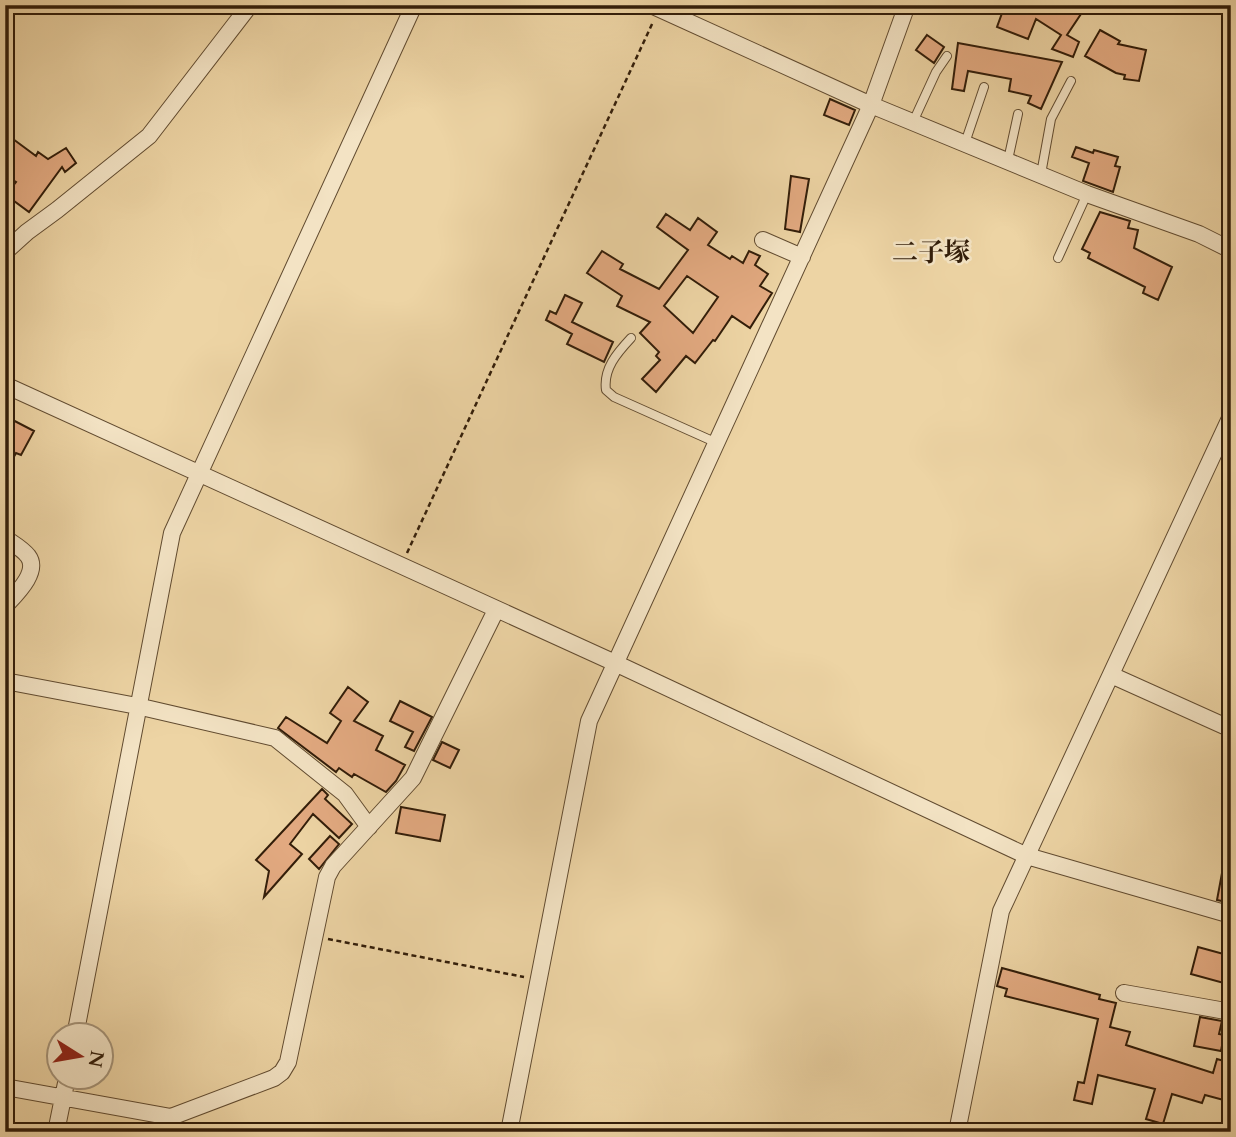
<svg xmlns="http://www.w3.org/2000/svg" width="1236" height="1137" viewBox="0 0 1236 1137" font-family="Cardo,'Noto Serif JP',serif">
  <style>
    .building { fill: #e3aa81; stroke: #321d09; stroke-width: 2; fill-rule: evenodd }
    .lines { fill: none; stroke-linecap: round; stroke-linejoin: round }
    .lane-casing { stroke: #614b30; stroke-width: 10 }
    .street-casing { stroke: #614b30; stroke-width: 18 }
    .path { stroke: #321d09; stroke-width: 2.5; stroke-dasharray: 5 3.5; stroke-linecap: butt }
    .lane { stroke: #f3e3c4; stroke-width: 8 }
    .street { stroke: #f3e3c4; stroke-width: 16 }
    .labels { text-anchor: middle; stroke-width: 5; stroke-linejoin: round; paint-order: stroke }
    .neighbourhood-label { font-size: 26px; font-weight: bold; fill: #321d09; stroke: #f3e3c4 }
  </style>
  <rect width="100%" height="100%" fill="#edd4a4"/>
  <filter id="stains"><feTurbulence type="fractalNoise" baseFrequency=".00286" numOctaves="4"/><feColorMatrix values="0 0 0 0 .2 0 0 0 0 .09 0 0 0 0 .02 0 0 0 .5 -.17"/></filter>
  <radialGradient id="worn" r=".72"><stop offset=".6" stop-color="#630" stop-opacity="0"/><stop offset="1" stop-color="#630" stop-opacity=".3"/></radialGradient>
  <path class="building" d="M 1005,5 L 1087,5 L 1067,35 L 1079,42 L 1073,57 L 1052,49 L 1061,35 L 1036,19 L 1028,39 L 997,27 Z
    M 1100,30 L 1120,41 L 1118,44 L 1146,50 L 1139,81 L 1124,79 L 1125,75 L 1116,73 L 1085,56 Z
    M 927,35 L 944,47 L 934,63 L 916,50 Z
    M 958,43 L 1062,62 L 1041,109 L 1028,103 L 1031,96 L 1009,91 L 1011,79 L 968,71 L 964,91 L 952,89 Z
    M 830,99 L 855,110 L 849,125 L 824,115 Z
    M 13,139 L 36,156 L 38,152 L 48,159 L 66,148 L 76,163 L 65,172 L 62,167 L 29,212 L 6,195 L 16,182 L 5,175 L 5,150 Z
    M 1076,147 L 1093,153 L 1094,150 L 1118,157 L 1115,166 L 1120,167 L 1113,192 L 1083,181 L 1089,163 L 1072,157 Z
    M 791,176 L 809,179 L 800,232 L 785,229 Z
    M 1100,212 L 1130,221 L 1128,228 L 1138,230 L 1134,248 L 1172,267 L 1158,300 L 1143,293 L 1145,287 L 1088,258 L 1090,253 L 1082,249 Z
    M 666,214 L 690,230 L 698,218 L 717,232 L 708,245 L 730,259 L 732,256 L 743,263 L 749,251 L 760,256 L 755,265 L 768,274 L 760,286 L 772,293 L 750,328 L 732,316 L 715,341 L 713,340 L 695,363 L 686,356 L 656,392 L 642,379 L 660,360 L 656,356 L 659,352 L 640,333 L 650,322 L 617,306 L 622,296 L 587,273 L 602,251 L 623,264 L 620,269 L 659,289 L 688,250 L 657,227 ZM 687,276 L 718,297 L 693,333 L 664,306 Z
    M 565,295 L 582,303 L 572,322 L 613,342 L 604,362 L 567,344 L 572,334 L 546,320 L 550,311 L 556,314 Z
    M 5,416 L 34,431 L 21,455 L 16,453 L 5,473 Z
    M 348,687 L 368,702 L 354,721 L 383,736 L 376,750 L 405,765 L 396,781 L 386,792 L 354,774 L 352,777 L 339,768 L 336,772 L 278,728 L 286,717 L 327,743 L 341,721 L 330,713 Z
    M 400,701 L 432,717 L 414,751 L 405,747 L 413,732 L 390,721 Z
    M 442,742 L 459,750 L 450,768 L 433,760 Z
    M 322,789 L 328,795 L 325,799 L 352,824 L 339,838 L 313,814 L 290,844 L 302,854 L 264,897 L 269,871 L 256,860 Z
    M 401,807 L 445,815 L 440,841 L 396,833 Z
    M 330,836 L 339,844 L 319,869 L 309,859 Z
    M 1225,857 L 1231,858 L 1231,903 L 1217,900 Z
    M 1198,947 L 1231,956 L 1231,985 L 1191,974 Z
    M 1002,968 L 1100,995 L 1099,999 L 1116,1003 L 1110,1027 L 1130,1032 L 1126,1045 L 1213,1073 L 1217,1059 L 1231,1063 L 1231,1102 L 1205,1095 L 1202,1103 L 1172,1094 L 1163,1124 L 1146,1119 L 1155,1089 L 1098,1075 L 1092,1104 L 1074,1100 L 1078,1082 L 1084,1083 L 1098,1019 L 1005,996 L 1007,989 L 997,986 Z
    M 1200,1017 L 1222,1021 L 1219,1034 L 1224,1035 L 1221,1051 L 1194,1046 Z"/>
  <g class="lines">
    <defs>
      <path id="lane" d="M 913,122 L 936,72 L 947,56
        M 965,143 L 984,87
        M 1008,160 L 1018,114
        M 1041,174 L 1051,119 L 1071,81
        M 1058,258 L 1087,194
        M 631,338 C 617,353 603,369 606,390 L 614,397 L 717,443"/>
      <path id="street" d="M 651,5 L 871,105 L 1087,194 L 1199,234 L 1231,250
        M 763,240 L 802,257
        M 5,252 L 27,232 L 57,210 L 149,136 L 250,5
        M 5,385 L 615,663 L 1027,856 L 1231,915
        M 5,538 C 12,543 23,549 28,556 C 40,572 15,595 5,606
        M 1111,675 L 1231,729
        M 5,681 L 137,706 L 275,738 L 345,794 L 369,827
        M 1124,993 L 1231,1012
        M 75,1036 L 172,533 L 414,5
        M 5,1087 L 171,1117 L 274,1078 L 282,1072 L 288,1062 L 327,877 L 333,866 L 413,778 L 496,610
        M 56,1132 L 67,1078
        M 509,1132 L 589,721 L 871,105 L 907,5
        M 957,1132 L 1001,911 L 1231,416"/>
    </defs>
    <use href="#lane" class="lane-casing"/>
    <use href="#street" class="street-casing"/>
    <path class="path" d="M 407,553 L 653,22
      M 328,939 L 524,977"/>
    <use href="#lane" class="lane"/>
    <use href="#street" class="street"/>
  </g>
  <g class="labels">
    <g class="neighbourhood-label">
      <text x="931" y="261">二子塚</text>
    </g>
  </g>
  <rect width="1236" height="1137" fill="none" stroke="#edd4a4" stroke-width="28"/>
  <rect x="7" y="7" width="1222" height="1123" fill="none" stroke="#321d09" stroke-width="3.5"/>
  <rect x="14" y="14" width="1208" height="1109" fill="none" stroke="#321d09" stroke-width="2"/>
  <g transform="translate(80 1056) rotate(101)"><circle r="33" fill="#f3e3c4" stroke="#a69479" stroke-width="2"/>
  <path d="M0-5L12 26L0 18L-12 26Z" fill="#8f2418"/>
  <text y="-10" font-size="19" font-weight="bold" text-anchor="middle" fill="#321d09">N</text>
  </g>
  <rect width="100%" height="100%" filter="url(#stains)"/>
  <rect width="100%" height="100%" fill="url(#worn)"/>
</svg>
